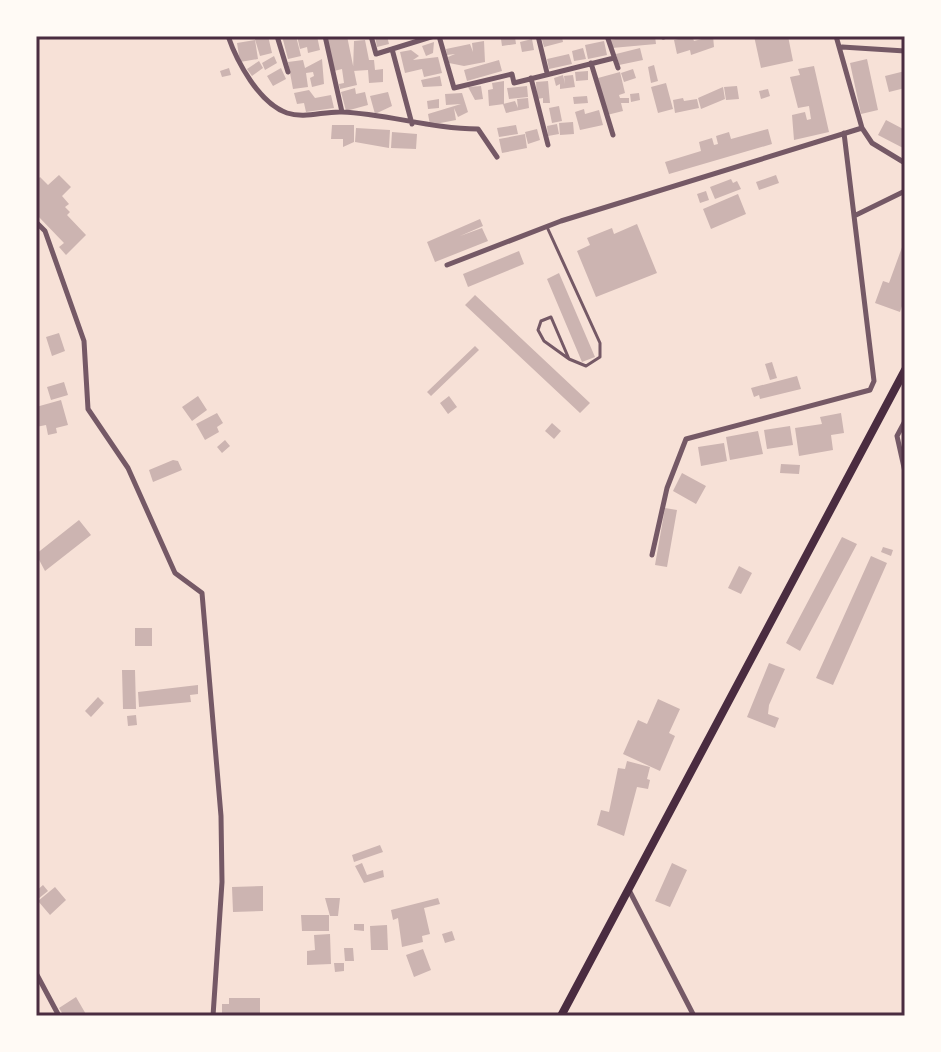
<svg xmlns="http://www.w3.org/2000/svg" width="941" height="1052" viewBox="0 0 941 1052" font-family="'Nunito Sans',sans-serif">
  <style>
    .building { fill: #ccb4b1 }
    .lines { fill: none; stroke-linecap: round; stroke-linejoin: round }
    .service { stroke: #755966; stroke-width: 3 }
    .minor { stroke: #755966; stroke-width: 5 }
    .primary { stroke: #4a2c40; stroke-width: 8 }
    .neatline { fill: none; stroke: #4a2c40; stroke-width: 3 }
  </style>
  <rect width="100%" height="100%" fill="#f7e1d7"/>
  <path class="building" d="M 254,36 L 268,36 L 272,53 L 260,56 Z
    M 282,36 L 296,36 L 301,56 L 288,59 Z
    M 297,36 L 317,36 L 320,50 L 308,53 L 307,47 L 300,49 Z
    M 347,36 L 357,85 L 340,89 L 339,84 L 344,83 L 342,69 L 334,71 L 326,37 Z
    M 375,36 L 387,36 L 389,44 L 377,47 Z
    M 541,36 L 562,37 L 563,42 L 544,47 Z
    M 632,36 L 655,36 L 656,44 L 612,48 L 610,40 Z
    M 692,36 L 694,41 L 713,36 L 714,47 L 691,55 L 690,50 L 677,54 L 674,40 Z
    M 754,36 L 788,36 L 793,61 L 761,68 Z
    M 515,37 L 516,44 L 502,46 L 501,39 Z
    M 532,39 L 534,50 L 522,52 L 520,42 Z
    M 255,40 L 258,59 L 240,62 L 237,43 Z
    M 365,40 L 369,60 L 374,60 L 375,70 L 383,69 L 383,82 L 369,83 L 368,70 L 353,71 L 354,41 Z
    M 484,41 L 485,62 L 464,66 L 449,63 L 448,57 L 455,54 L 447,55 L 446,49 L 470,44 L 473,52 L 472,43 Z
    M 604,41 L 607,55 L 588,59 L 585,45 Z
    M 434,42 L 433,53 L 426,56 L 422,46 Z
    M 583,48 L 586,59 L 574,61 L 572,51 Z
    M 640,48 L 643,60 L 619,65 L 616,54 Z
    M 411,50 L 419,56 L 413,60 L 438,57 L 442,73 L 424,77 L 422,69 L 405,73 L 400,52 Z
    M 569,54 L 572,64 L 549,69 L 547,59 Z
    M 274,56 L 277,63 L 265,70 L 262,63 Z
    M 322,59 L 324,84 L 312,87 L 310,78 L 314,76 L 313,72 L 306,73 L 308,87 L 293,89 L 288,62 L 303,60 L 305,68 Z
    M 867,59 L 878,110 L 861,114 L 850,63 Z
    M 499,60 L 502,71 L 467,81 L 464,70 Z
    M 259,61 L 263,68 L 252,76 L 247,69 Z
    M 654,65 L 658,81 L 651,83 L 648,67 Z
    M 814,66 L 829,132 L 794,140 L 792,115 L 805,112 L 807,120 L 811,119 L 809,106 L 798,108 L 790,77 L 800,75 L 798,69 Z
    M 229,68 L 231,75 L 222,77 L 220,71 Z
    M 281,68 L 286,79 L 273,86 L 267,76 Z
    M 633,69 L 636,78 L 624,82 L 621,73 Z
    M 588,71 L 588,80 L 576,81 L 575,72 Z
    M 905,71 L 905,88 L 889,92 L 885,76 Z
    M 620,72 L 625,93 L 619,95 L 620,98 L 629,98 L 629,103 L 621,103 L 623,111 L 607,115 L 598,78 Z
    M 563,75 L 565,84 L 564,76 L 573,75 L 575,87 L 560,89 L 560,84 L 556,86 L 554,78 Z
    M 440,76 L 442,86 L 423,87 L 421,80 Z
    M 504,81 L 504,104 L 489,106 L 488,90 L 493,89 L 492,83 Z
    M 548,81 L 550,103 L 543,103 L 543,98 L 537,99 L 536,82 Z
    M 666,83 L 673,109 L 658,113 L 651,87 Z
    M 481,86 L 483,99 L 475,100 L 468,87 Z
    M 527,86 L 528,97 L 509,99 L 507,88 Z
    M 737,86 L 739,99 L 726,100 L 724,87 Z
    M 723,87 L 725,99 L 701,109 L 698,98 Z
    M 355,88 L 356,94 L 365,92 L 368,105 L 346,111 L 341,92 Z
    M 768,89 L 770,96 L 761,99 L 759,91 Z
    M 309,90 L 315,98 L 331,95 L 334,108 L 306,112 L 304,103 L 297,104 L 294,93 Z
    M 388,92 L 392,106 L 375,114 L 370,96 Z
    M 462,93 L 468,112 L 458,117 L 454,108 L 456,120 L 430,125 L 428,114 L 461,104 L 446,105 L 445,94 Z
    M 639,93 L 640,100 L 631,102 L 630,94 Z
    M 587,96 L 588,103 L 574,104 L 573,97 Z
    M 528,98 L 529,108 L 506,113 L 503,104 L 515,101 L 518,108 L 517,99 Z
    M 683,98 L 684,101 L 697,99 L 699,108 L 675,113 L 673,100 Z
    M 439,99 L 439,108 L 428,109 L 427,101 Z
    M 559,106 L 562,121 L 552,123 L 549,108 Z
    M 584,109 L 585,114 L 599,110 L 603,125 L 580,130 L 575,112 Z
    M 886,120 L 905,130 L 905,149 L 878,135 Z
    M 573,122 L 574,134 L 560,135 L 559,123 Z
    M 557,124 L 559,134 L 548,136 L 547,126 Z
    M 332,125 L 354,125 L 354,142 L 343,147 L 343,139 L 331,139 Z
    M 516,125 L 518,134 L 499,137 L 497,128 Z
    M 356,128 L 390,130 L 389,148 L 355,142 Z
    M 537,129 L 540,140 L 528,144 L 525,132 Z
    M 768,129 L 772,144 L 669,174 L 665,162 L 701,151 L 699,142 L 712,138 L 714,145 L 718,144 L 716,136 L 729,132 L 731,139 Z
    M 392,132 L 417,134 L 416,149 L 391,148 Z
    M 525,134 L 527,148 L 502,153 L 499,139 Z
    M 59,175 L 71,187 L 62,196 L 69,204 L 65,207 L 70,212 L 67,215 L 86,235 L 66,255 L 59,247 L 64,243 L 36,214 L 36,181 L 40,177 L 48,185 Z
    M 776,175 L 779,183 L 759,190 L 756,182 Z
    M 731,179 L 733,183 L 737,181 L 741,189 L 715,199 L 710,187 Z
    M 706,191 L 709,200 L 700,203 L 697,194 Z
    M 738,194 L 746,214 L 711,229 L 703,209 Z
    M 480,219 L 483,226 L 460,236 L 482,228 L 488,241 L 435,262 L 427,242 Z
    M 637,224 L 657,273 L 596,297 L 577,251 L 590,245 L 587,238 L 612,228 L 614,234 Z
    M 905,239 L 905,297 L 900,312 L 875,303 L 883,281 L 889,283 Z
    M 519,251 L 524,264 L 468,287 L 463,274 Z
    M 559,273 L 595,357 L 582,362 L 547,279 Z
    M 475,295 L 590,403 L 580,413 L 465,305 Z
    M 59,333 L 65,351 L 52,356 L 46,337 Z
    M 475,346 L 479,350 L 431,396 L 427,392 Z
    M 772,362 L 777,378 L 770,380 L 765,364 Z
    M 797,376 L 801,389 L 760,399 L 759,395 L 754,397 L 751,388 Z
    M 64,382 L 68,395 L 51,400 L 47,387 Z
    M 198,396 L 207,410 L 192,421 L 182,407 Z
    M 449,396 L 457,407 L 448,414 L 440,403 Z
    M 61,400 L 68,425 L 56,428 L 57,433 L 48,435 L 46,425 L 36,427 L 36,407 Z
    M 217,413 L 223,423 L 217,427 L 219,432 L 205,440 L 196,424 Z
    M 841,413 L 844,433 L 831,435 L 833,450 L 799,456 L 795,428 L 822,424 L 820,417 Z
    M 552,423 L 561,431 L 554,439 L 545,431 Z
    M 790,426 L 793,445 L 767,449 L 764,430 Z
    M 758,431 L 763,454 L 730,460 L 726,437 Z
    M 225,440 L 230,446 L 222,453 L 217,447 Z
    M 724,443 L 727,461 L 701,466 L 698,447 Z
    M 173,460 L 178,461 L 182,470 L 153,482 L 149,470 Z
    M 781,464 L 800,465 L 799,474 L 780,473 Z
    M 682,473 L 706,486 L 696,504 L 673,491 Z
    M 665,508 L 677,510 L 667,567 L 655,565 Z
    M 79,520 L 91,535 L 45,571 L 36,554 Z
    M 842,537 L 857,544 L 800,651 L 786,643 Z
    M 883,547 L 893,550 L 891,556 L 881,552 Z
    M 871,556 L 887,563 L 833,685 L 816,678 Z
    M 739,566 L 752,573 L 741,594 L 728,588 Z
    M 135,628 L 152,628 L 152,646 L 135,646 Z
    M 769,663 L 785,669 L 769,705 L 768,714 L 779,718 L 775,728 L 747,717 Z
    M 122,670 L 135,670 L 136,709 L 123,709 Z
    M 198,685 L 198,694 L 190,695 L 191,702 L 139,707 L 138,692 Z
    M 98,697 L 104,703 L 91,717 L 85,711 Z
    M 658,699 L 680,709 L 669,733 L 675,736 L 660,771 L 623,754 L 638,720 L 647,724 Z
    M 136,715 L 137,725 L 128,726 L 127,716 Z
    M 627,761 L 650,767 L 647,779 L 650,780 L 648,789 L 637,787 L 624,836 L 597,825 L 601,810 L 609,812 L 618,768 L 625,769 Z
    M 380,845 L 383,852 L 354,862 L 352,855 Z
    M 362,863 L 367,875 L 383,870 L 384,877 L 364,883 L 355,866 Z
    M 672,863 L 687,870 L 670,907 L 655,901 Z
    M 43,885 L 48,891 L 38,899 L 36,891 Z
    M 263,886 L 263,911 L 233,912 L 232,887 Z
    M 55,887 L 66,900 L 50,915 L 38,901 Z
    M 325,898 L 340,898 L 338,916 L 330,916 Z
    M 438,898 L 440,904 L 424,908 L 430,934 L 422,936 L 423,942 L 402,947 L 398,918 L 393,920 L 391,910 Z
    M 301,915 L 329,915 L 329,931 L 302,931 Z
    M 354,924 L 364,924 L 364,931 L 354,930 Z
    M 387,925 L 388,950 L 371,950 L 370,926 Z
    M 452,931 L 455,940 L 445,943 L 442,934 Z
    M 330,934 L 331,964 L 307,965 L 307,951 L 315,950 L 314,935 Z
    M 344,948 L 353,948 L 354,961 L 345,961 Z
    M 423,949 L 431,970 L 414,977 L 406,955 Z
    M 334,963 L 344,963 L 344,971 L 335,972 Z
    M 76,997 L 87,1016 L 64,1016 L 59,1008 Z
    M 229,998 L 260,998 L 260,1016 L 222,1016 L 222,1004 L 229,1004 Z"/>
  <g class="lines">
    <path class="service" d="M 547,227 L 600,343 L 600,357 L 586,366 L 569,359 L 551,317 L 541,321 L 538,330 L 544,341 L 569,359"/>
    <path class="minor" d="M 228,36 C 237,62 259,103 287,113 C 305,119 324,111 342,112 C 388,114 432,129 478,129 L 497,157
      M 277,36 L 288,72
      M 325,36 L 342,112
      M 371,36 L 376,54 L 434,36
      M 439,36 L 454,88 L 512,74 L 514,83 L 614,58
      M 538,36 L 547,73
      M 607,36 L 618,68
      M 836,36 L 862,128 L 872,143 L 905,163
      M 663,37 L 667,36
      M 842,47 L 905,51
      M 392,49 L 412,124
      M 591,63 L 613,135
      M 531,78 L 548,145
      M 856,215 L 905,191
      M 36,222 L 45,231 L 84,341 L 88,409 L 128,468 L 175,573 L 202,593 L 221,816 L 222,882 L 213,1016
      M 447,265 L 561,221 L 862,128
      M 905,421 L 897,436 L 905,472
      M 652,555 L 667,488 L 686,439 L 870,390 L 874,381 L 844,133
      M 629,890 L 694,1016
      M 36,973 L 59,1016"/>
    <path class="primary" d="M 561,1016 L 905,370"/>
  </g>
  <rect width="941" height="1052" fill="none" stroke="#fffaf5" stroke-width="76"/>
  <rect x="38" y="38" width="865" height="976" class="neatline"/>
</svg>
